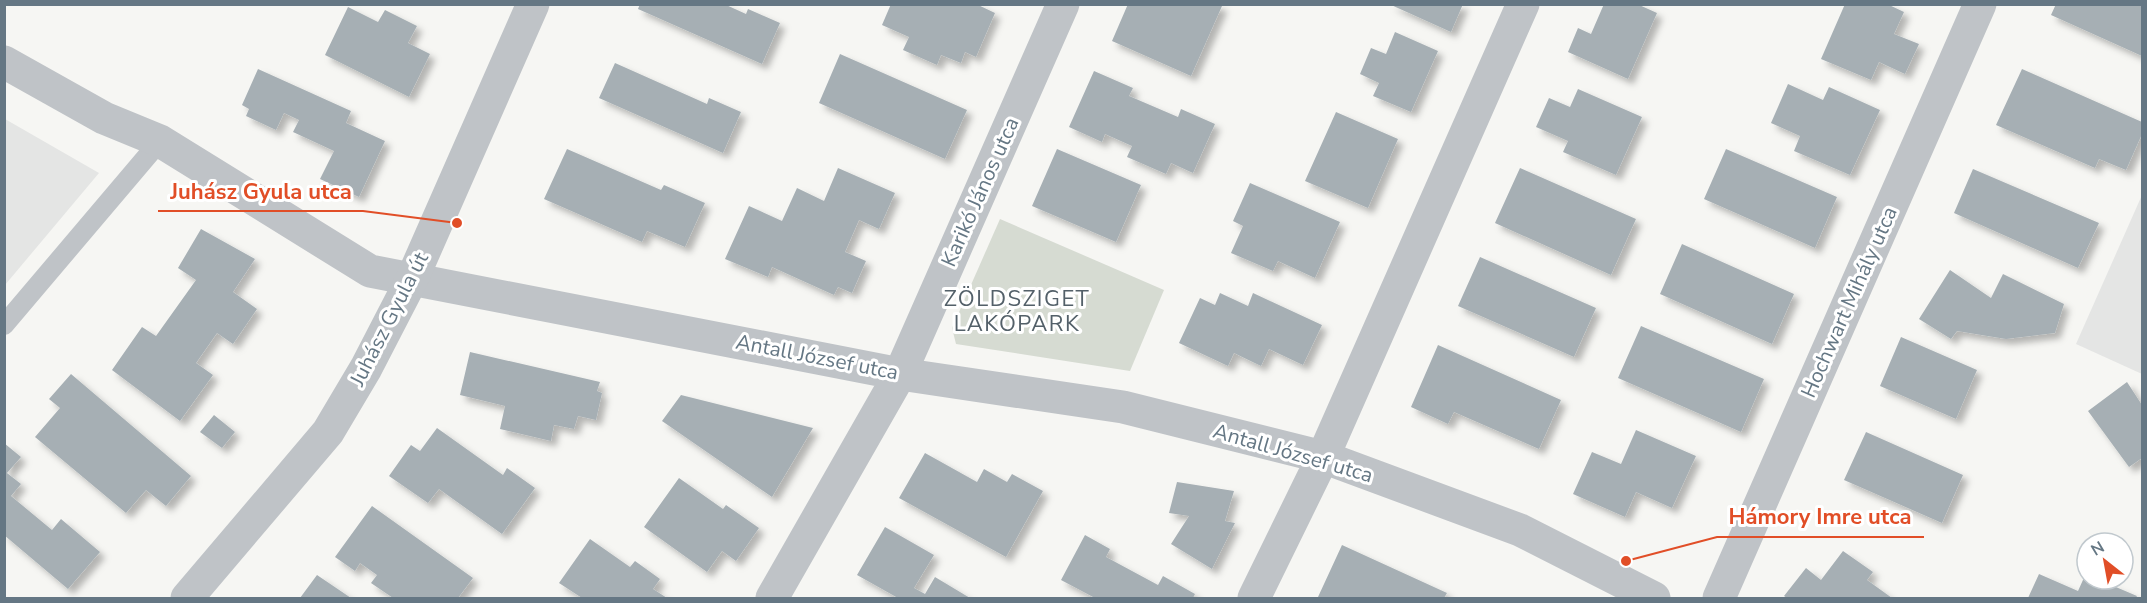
<svg xmlns="http://www.w3.org/2000/svg" width="2147" height="603" viewBox="0 0 2147 603" font-family="'Nunito Sans',sans-serif">
  <style>
    .built { fill: #e4e5e4 }
    .green { fill: #d6dbd2 }
    .building { fill: #a6afb4; filter: url(#shadow) }
    .lines { fill: none; stroke-linecap: round; stroke-linejoin: round }
    .service { stroke: #bfc3c7; stroke-width: 20 }
    .minor { stroke: #bfc3c7; stroke-width: 33 }
    .tertiary { stroke: #bfc3c7; stroke-width: 33 }
    .labels { text-anchor: middle; stroke-width: 6; stroke-linejoin: round; paint-order: stroke }
    .street-label { font-size: 21px; fill: #657784; stroke: #fff }
    .neighbourhood-label { font-size: 22px; letter-spacing: 1.5px; fill: #536069; stroke: #fff }
    .leader { fill: none; stroke: #e14e27; stroke-width: 2 }
    .callout-dot { fill: #e14e27; stroke: #fff; stroke-width: 2 }
    .callout-label { font-size: 22px; text-anchor: middle; font-weight: bold; fill: #e14e27; stroke: #fff; stroke-width: 6; stroke-linejoin: round; paint-order: stroke }
  </style>
  <defs>
    <filter id="shadow"><feDropShadow dx="5.5" dy="5.5" stdDeviation="3" flood-color="#0004"/></filter>
  </defs>
  <rect width="100%" height="100%" fill="#f6f6f3"/>
  <path class="built" d="M 5,119 L 99,173 L 5,285 Z
    M 2142,195 L 2142,374 L 2076,344 Z"/>
  <path class="green" d="M 1000,219 L 1164,290 L 1130,371 L 956,344 L 952,328 Z"/>
  <path class="building" d="M 640,4 L 724,4 L 746,14 L 748,9 L 780,23 L 762,64 L 638,9 Z
    M 891,4 L 976,4 L 995,13 L 976,57 L 965,52 L 961,63 L 941,55 L 937,65 L 903,50 L 909,37 L 882,25 Z
    M 1128,4 L 1217,4 L 1222,6 L 1191,76 L 1112,41 Z
    M 1389,4 L 1463,4 L 1451,32 Z
    M 1604,4 L 1637,4 L 1657,13 L 1628,79 L 1568,52 L 1578,28 L 1591,34 Z
    M 1845,4 L 1887,4 L 1904,12 L 1894,34 L 1919,44 L 1905,74 L 1879,62 L 1871,80 L 1821,59 Z
    M 2056,4 L 2142,4 L 2142,56 L 2051,15 Z
    M 348,7 L 378,22 L 385,10 L 417,26 L 408,43 L 430,54 L 409,97 L 325,55 Z
    M 1395,32 L 1438,51 L 1411,112 L 1373,96 L 1379,83 L 1360,74 L 1371,48 L 1386,54 Z
    M 840,54 L 967,110 L 945,159 L 819,103 Z
    M 615,63 L 707,104 L 709,98 L 741,112 L 723,153 L 599,98 Z
    M 258,69 L 351,111 L 346,123 L 385,141 L 359,197 L 320,179 L 334,151 L 293,132 L 299,120 L 284,113 L 276,130 L 246,116 L 249,109 L 242,105 Z
    M 2022,69 L 2142,122 L 2142,134 L 2126,170 L 2099,159 L 2095,168 L 1996,125 Z
    M 1094,71 L 1133,88 L 1129,96 L 1178,117 L 1181,109 L 1215,124 L 1193,173 L 1171,163 L 1166,174 L 1127,157 L 1132,146 L 1105,134 L 1102,142 L 1069,127 Z
    M 1788,84 L 1823,100 L 1829,87 L 1880,110 L 1850,175 L 1794,151 L 1800,136 L 1771,123 Z
    M 1578,89 L 1642,117 L 1616,175 L 1563,152 L 1568,141 L 1536,127 L 1549,98 L 1570,107 Z
    M 1336,112 L 1398,139 L 1368,208 L 1305,181 Z
    M 567,149 L 661,190 L 664,185 L 705,203 L 685,247 L 647,231 L 642,242 L 544,199 Z
    M 1057,149 L 1141,185 L 1116,242 L 1032,206 Z
    M 1726,149 L 1837,197 L 1815,248 L 1704,199 Z
    M 838,168 L 895,193 L 879,229 L 859,220 L 845,252 L 866,261 L 852,293 L 838,287 L 834,295 L 772,267 L 768,277 L 725,259 L 749,206 L 782,221 L 797,188 L 824,201 Z
    M 1520,168 L 1636,219 L 1611,275 L 1495,223 Z
    M 1973,169 L 2099,223 L 2078,268 L 1954,213 Z
    M 1250,183 L 1340,222 L 1315,278 L 1278,261 L 1273,271 L 1231,253 L 1243,226 L 1233,221 Z
    M 201,229 L 255,259 L 233,292 L 257,309 L 233,344 L 217,333 L 196,363 L 213,375 L 180,421 L 112,370 L 142,327 L 156,336 L 196,280 L 178,268 Z
    M 1682,244 L 1794,294 L 1772,344 L 1660,294 Z
    M 1480,257 L 1596,308 L 1574,357 L 1458,306 Z
    M 1950,270 L 1991,298 L 2003,274 L 2064,304 L 2055,333 L 2006,339 L 1957,331 L 1951,339 L 1919,319 Z
    M 1220,293 L 1248,306 L 1253,293 L 1322,325 L 1303,365 L 1269,349 L 1261,366 L 1234,353 L 1228,366 L 1179,343 L 1200,298 L 1215,305 Z
    M 1641,326 L 1764,379 L 1741,432 L 1618,378 Z
    M 1901,337 L 1977,370 L 1956,419 L 1880,386 Z
    M 1438,345 L 1561,400 L 1539,449 L 1454,412 L 1448,424 L 1411,407 Z
    M 470,352 L 600,382 L 597,391 L 602,393 L 596,420 L 578,416 L 574,429 L 554,425 L 551,441 L 500,429 L 505,406 L 460,395 Z
    M 71,374 L 191,476 L 166,506 L 146,490 L 126,513 L 35,437 L 60,408 L 49,399 Z
    M 2127,382 L 2142,405 L 2142,458 L 2129,467 L 2088,411 Z
    M 681,395 L 813,428 L 772,497 L 662,421 Z
    M 214,415 L 235,432 L 222,448 L 200,432 Z
    M 437,428 L 503,475 L 507,468 L 535,488 L 502,534 L 439,489 L 428,503 L 389,476 L 411,445 L 420,451 Z
    M 1636,430 L 1696,456 L 1672,508 L 1636,492 L 1625,517 L 1573,494 L 1592,452 L 1621,464 Z
    M 1866,432 L 1963,475 L 1942,523 L 1844,480 Z
    M 4,443 L 21,457 L 7,473 L 21,484 L 11,496 L 52,530 L 61,519 L 100,552 L 68,589 L 4,535 Z
    M 925,453 L 977,482 L 984,469 L 1007,482 L 1012,474 L 1043,491 L 1006,557 L 899,498 Z
    M 679,478 L 723,509 L 726,505 L 759,528 L 736,561 L 722,551 L 707,572 L 644,527 Z
    M 1177,482 L 1234,491 L 1225,521 L 1235,523 L 1212,569 L 1171,544 L 1189,516 L 1169,513 Z
    M 372,506 L 473,578 L 458,598 L 393,598 L 371,583 L 377,575 L 360,563 L 355,571 L 335,557 Z
    M 885,527 L 934,555 L 914,588 L 925,594 L 935,577 L 970,598 L 898,598 L 857,575 Z
    M 1085,535 L 1110,549 L 1106,557 L 1158,585 L 1163,576 L 1195,594 L 1193,598 L 1095,598 L 1061,580 Z
    M 590,539 L 630,567 L 635,561 L 660,579 L 653,589 L 667,598 L 582,598 L 559,583 Z
    M 1342,545 L 1447,593 L 1444,598 L 1322,598 L 1318,597 Z
    M 1843,551 L 1873,572 L 1867,580 L 1892,598 L 1787,598 L 1784,596 L 1806,568 L 1821,580 Z
    M 2087,571 L 2087,579 L 2097,579 L 2137,596 L 2136,598 L 2028,598 L 2039,574 L 2078,591 Z
    M 317,575 L 351,598 L 300,598 Z"/>
  <g class="lines">
    <path class="service" d="M 4,325 L 160,141"/>
    <path class="minor" d="M 4,62 L 104,118 L 160,141 L 370,271 L 900,374 L 1123,407 L 1323,457 L 1520,530 L 1654,598
      M 772,598 L 900,374 L 1063,4
      M 1254,598 L 1323,457 L 1523,4
      M 1719,598 L 1980,4"/>
    <path class="tertiary" d="M 187,598 L 328,432 L 366,368 L 412,279 L 533,4"/>
  </g>
  <g class="labels">
    <g class="street-label">
      <text transform="translate(980 192) rotate(-66)" y="7">Karikó János utca</text>
      <text transform="translate(1849 302) rotate(-66)" y="7">Hochwart Mihály utca</text>
      <text transform="translate(389 319) rotate(-63)" y="7">Juhász Gyula út</text>
      <text transform="translate(817 357) rotate(11)" y="7">Antall József utca</text>
      <text transform="translate(1293 453) rotate(16)" y="7">Antall József utca</text>
    </g>
    <g class="neighbourhood-label">
      <text x="1017" y="306">ZÖLDSZIGET<tspan x="1017" dy="25">LAKÓPARK</tspan></text>
    </g>
  </g>
  <path class="leader" d="M457 223L363 211H158M1626 561L1717 537H1924"/>
  <g class="callout-dot">
    <circle cx="457" cy="223" r="6"/>
    <circle cx="1626" cy="561" r="6"/>
  </g>
  <g class="callout-label">
    <text x="261" y="199">Juhász Gyula utca</text>
    <text x="1820" y="524">Hámory Imre utca</text>
  </g>
  <rect width="2147" height="603" fill="none" stroke="#657784" stroke-width="12"/>
  <g transform="translate(2105 561) rotate(329)"><circle r="28" fill="#ffffff" stroke="#c1c9ce" stroke-width="1.5"/>
  <path d="M0-4.5L10 22L0 15L-10 22Z" fill="#e14e27"/>
  <text y="-9" font-size="16" font-weight="bold" text-anchor="middle" fill="#657784">N</text>
  </g>
</svg>
